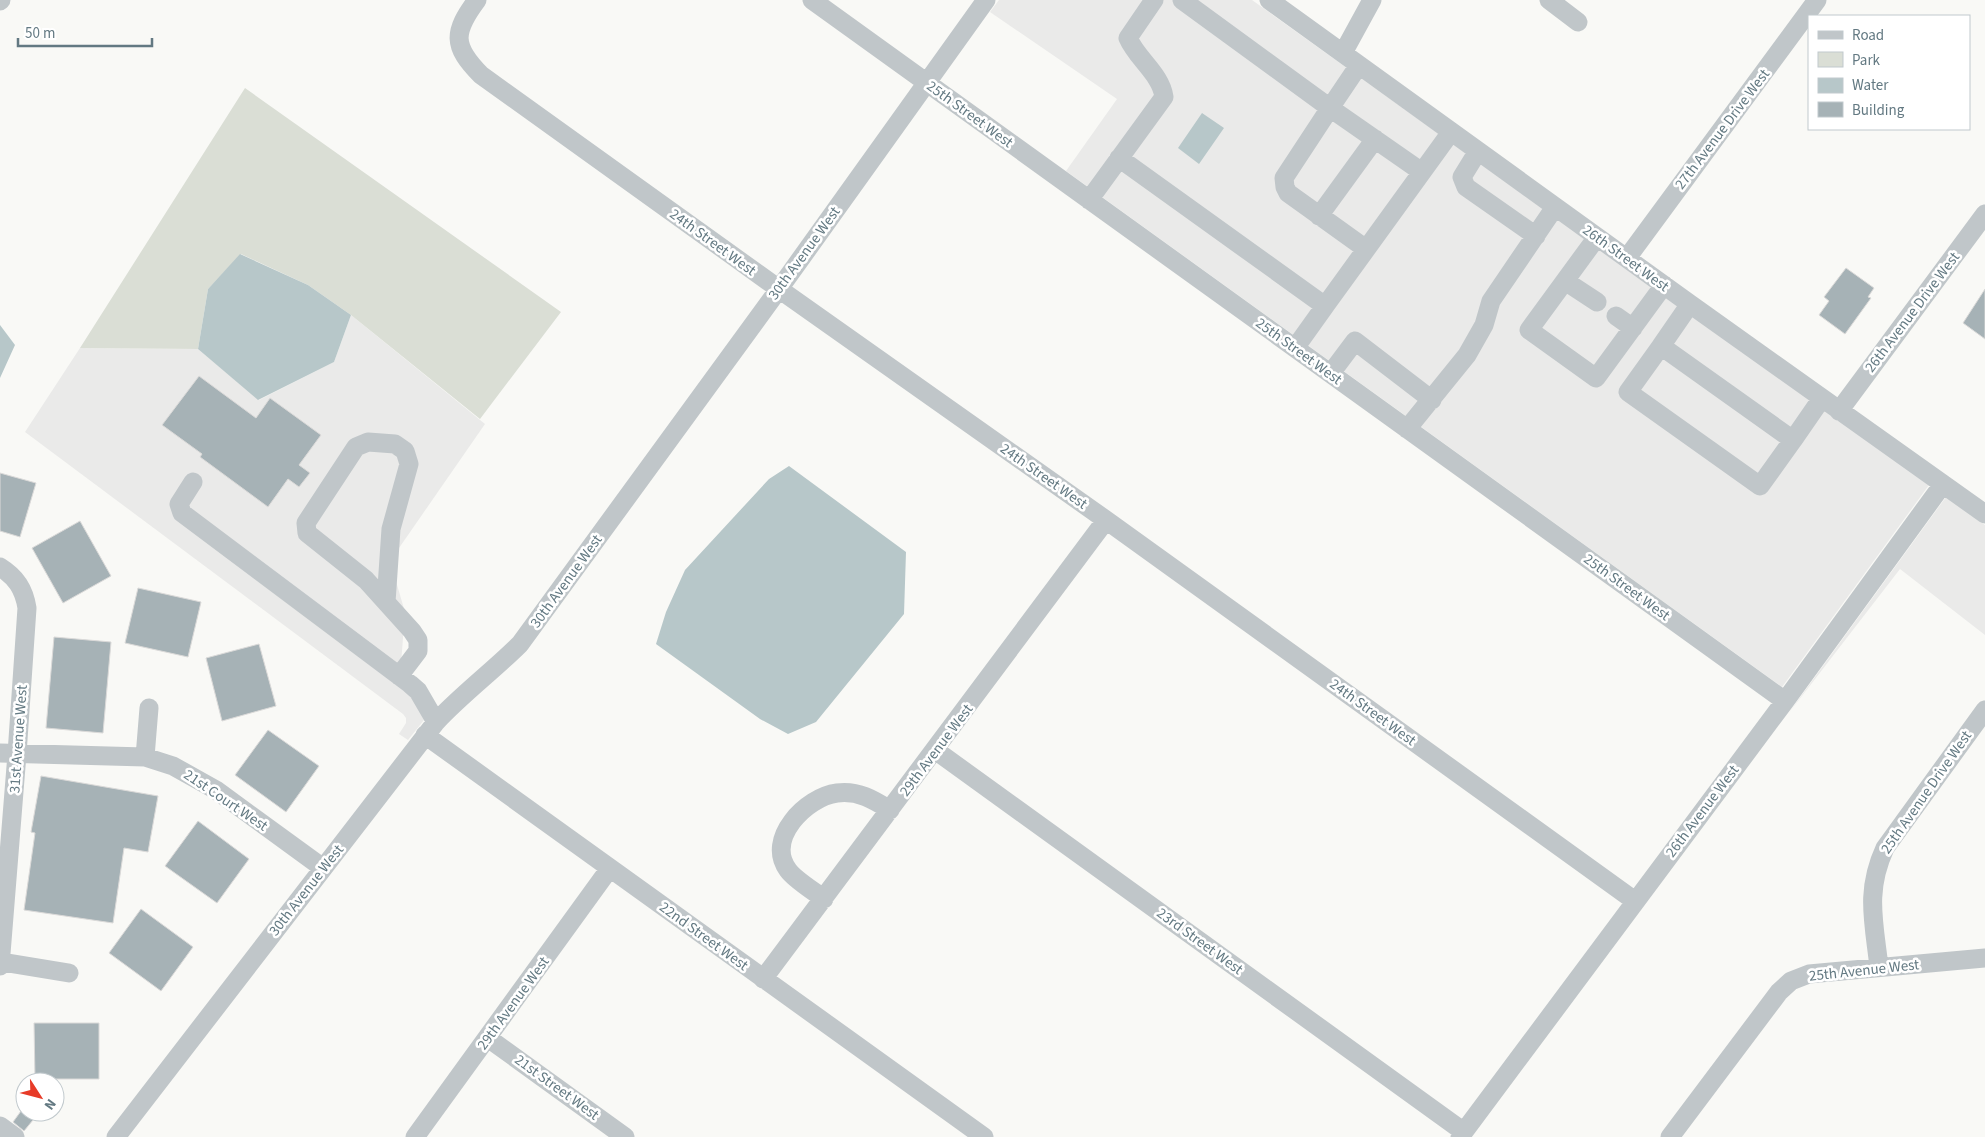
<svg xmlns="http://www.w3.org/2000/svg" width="1985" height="1137" viewBox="0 0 1985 1137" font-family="'Source Sans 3',sans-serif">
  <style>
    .built { fill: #eaeae9 }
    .green { fill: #daded5 }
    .water { fill: #b7c7c9 }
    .building { fill: #a6b2b6; stroke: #dbdad9 }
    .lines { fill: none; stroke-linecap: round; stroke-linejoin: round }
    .minor { stroke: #c0c6c9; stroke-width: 19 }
    .labels { text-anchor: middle; stroke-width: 5; stroke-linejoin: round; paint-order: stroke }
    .street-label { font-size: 15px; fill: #637982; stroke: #fff }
  </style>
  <rect width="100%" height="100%" fill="#f9f9f6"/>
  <path class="built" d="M 999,0 L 1252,0 L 1929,485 L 1782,687 L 1066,171 L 1117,99 L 990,12 Z
    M 351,315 L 485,424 L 390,561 L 405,612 L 401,664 L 424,720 L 408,740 L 399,734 L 406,723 L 406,718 L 403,714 L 25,432 L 80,348 L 198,349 L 259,400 L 334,362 Z
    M 1946,497 L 1985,525 L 1985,635 L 1900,569 L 1788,714 Z"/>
  <path class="green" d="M 245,88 L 561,312 L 480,419 L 351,315 L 308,285 L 241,254 L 208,289 L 198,349 L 80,348 Z"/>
  <path class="water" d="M 1202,113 L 1224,128 L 1199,164 L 1178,148 Z
    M 240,254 L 308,285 L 351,315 L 334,362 L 258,400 L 198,349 L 208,289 Z
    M 0,325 L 15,345 L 0,378 Z
    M 789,466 L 906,552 L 904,614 L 816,722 L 788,734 L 760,719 L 656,644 L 666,612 L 685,570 L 769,479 Z"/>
  <path class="building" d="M 1846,268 L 1874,288 L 1868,297 L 1871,298 L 1845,334 L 1819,315 L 1829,301 L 1824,297 Z
    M 1985,289 L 1985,339 L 1963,323 Z
    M 199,376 L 256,418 L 270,398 L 321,435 L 299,465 L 310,473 L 299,487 L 288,479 L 268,507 L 200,457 L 202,454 L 162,425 Z
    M 0,473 L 36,483 L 20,537 L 0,531 Z
    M 80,521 L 111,576 L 63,603 L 32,548 Z
    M 138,588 L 201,602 L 188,657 L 125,643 Z
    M 54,637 L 111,642 L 103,733 L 46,728 Z
    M 259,644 L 276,706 L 222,721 L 206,658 Z
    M 268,730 L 319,766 L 286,812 L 235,775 Z
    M 41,776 L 158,796 L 148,852 L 124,848 L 113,923 L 24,910 L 35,833 L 31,832 Z
    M 198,821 L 249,859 L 217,903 L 165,866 Z
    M 141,909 L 193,947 L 161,991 L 109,953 Z
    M 34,1023 L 99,1023 L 99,1079 L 35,1079 Z
    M 21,1111 L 33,1120 L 24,1131 L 13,1122 Z"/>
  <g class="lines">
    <path class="minor" d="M 477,0 C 453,32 452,46 481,75 L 779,289 L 1106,520 L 1635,901
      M 812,0 L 1785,701
      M 1182,0 L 1330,108 L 1284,178 L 1285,187 L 1288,193 L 1366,249
      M 1269,0 L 1690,304 L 1985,514
      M 1549,0 L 1578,22
      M 0,1 L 1,0
      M 1343,53 L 1372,0
      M 1359,65 L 1330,108 L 1422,172
      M 1478,151 L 1462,177 L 1466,187 L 1536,236
      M 1119,158 L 1325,306 L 1451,132
      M 1089,200 L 1164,97 C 1161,74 1137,59 1128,38 L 1154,0
      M 1319,216 L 1375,139
      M 1597,237 L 1529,330 L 1596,378 L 1664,285
      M 1627,258 L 1817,0
      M 1565,281 L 1597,302
      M 1690,304 L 1661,346 L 1793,440 L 1822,398
      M 1616,316 L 1633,328
      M 1661,346 L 1628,392 L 1760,486 L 1793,440
      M 1295,348 L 1325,306
      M 1331,373 L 1355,341 L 1432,400
      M 1839,411 L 1985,214
      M 1407,429 L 1467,355 L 1484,325 L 1491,301 L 1555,207
      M 193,482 L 179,504 L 182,513 L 410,684 L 418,691 L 436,722
      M 0,567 C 16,577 24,589 27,608 L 17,754 L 0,966
      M 386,602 L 391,529 L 409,464 L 405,451 L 395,444 L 368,442 L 356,447 L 306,523 L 307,533 L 366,580 L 412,631 L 418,640 L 418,651 L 399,676
      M 425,735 L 984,1137
      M 935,750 L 1464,1132
      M 0,753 L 145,757 L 173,766 L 216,790 L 323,868
      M 145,757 L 149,708
      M 824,899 C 814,891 795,880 788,870 C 765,839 806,797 837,793 C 858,790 874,800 890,810
      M 2,962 L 69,973
      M 1879,967 C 1874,922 1865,891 1885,848 L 1985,710
      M 763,979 L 1106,520
      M 488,1038 L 625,1137
      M 0,1126 L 15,1137
      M 116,1137 L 436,722 C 462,694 493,671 520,644 L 779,289 L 986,0
      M 415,1137 L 610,868
      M 1460,1137 L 1785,701 L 1943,484
      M 1670,1137 L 1779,992 L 1791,981 L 1809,974 L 1985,958"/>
  </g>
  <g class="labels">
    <g class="street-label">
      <text transform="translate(970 114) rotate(36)" y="5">25th Street West</text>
      <text transform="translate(1722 129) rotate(-53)" y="5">27th Avenue Drive West</text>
      <text transform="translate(713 242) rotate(36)" y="5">24th Street West</text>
      <text transform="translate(804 253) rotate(-54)" y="5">30th Avenue West</text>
      <text transform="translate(1626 258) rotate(36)" y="5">26th Street West</text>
      <text transform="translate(1912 312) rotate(-53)" y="5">26th Avenue Drive West</text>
      <text transform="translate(1299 351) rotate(36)" y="5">25th Street West</text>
      <text transform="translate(1044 476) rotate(35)" y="5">24th Street West</text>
      <text transform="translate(566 581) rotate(-54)" y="5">30th Avenue West</text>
      <text transform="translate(1627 587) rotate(36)" y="5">25th Street West</text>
      <text transform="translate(1373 712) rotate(36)" y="5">24th Street West</text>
      <text transform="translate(18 739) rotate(-86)" y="5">31st Avenue West</text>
      <text transform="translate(936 750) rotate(-53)" y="5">29th Avenue West</text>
      <text transform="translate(1926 792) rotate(-55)" y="5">25th Avenue Drive West</text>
      <text transform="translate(226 800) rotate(34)" y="5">21st Court West</text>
      <text transform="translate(1702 811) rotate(-53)" y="5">26th Avenue West</text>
      <text transform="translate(306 890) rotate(-52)" y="5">30th Avenue West</text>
      <text transform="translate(704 936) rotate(36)" y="5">22nd Street West</text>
      <text transform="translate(1200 941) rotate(36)" y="5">23rd Street West</text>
      <text transform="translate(1864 970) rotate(-6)" y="5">25th Avenue West</text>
      <text transform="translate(513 1003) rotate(-54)" y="5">29th Avenue West</text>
      <text transform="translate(557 1087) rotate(36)" y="5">21st Street West</text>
    </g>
  </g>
  <rect x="1808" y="15" width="162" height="115" fill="#ffffff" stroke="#c1c9cd"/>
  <rect x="1818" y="31" width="25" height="8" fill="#c0c6c9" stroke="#c1c9cd"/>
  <text x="1852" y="40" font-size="15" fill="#637982">Road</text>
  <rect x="1818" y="52" width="25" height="15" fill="#daded5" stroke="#c1c9cd"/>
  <text x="1852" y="65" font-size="15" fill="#637982">Park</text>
  <rect x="1818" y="78" width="25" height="15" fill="#b7c7c9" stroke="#c1c9cd"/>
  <text x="1852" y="90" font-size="15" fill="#637982">Water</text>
  <rect x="1818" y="102" width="25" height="15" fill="#a6b2b6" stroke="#c1c9cd"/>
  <text x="1852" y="115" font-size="15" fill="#637982">Building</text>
  <g transform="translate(40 1097) rotate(126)"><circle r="24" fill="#ffffff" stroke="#c1c9cd"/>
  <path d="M0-4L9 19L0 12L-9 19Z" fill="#e73b28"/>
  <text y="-8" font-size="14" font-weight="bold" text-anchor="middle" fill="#637982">N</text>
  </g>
  <path d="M18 38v8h134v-8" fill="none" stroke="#637982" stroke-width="2.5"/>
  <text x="25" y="38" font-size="15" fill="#637982" stroke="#ffffff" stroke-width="4" paint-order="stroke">50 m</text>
</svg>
